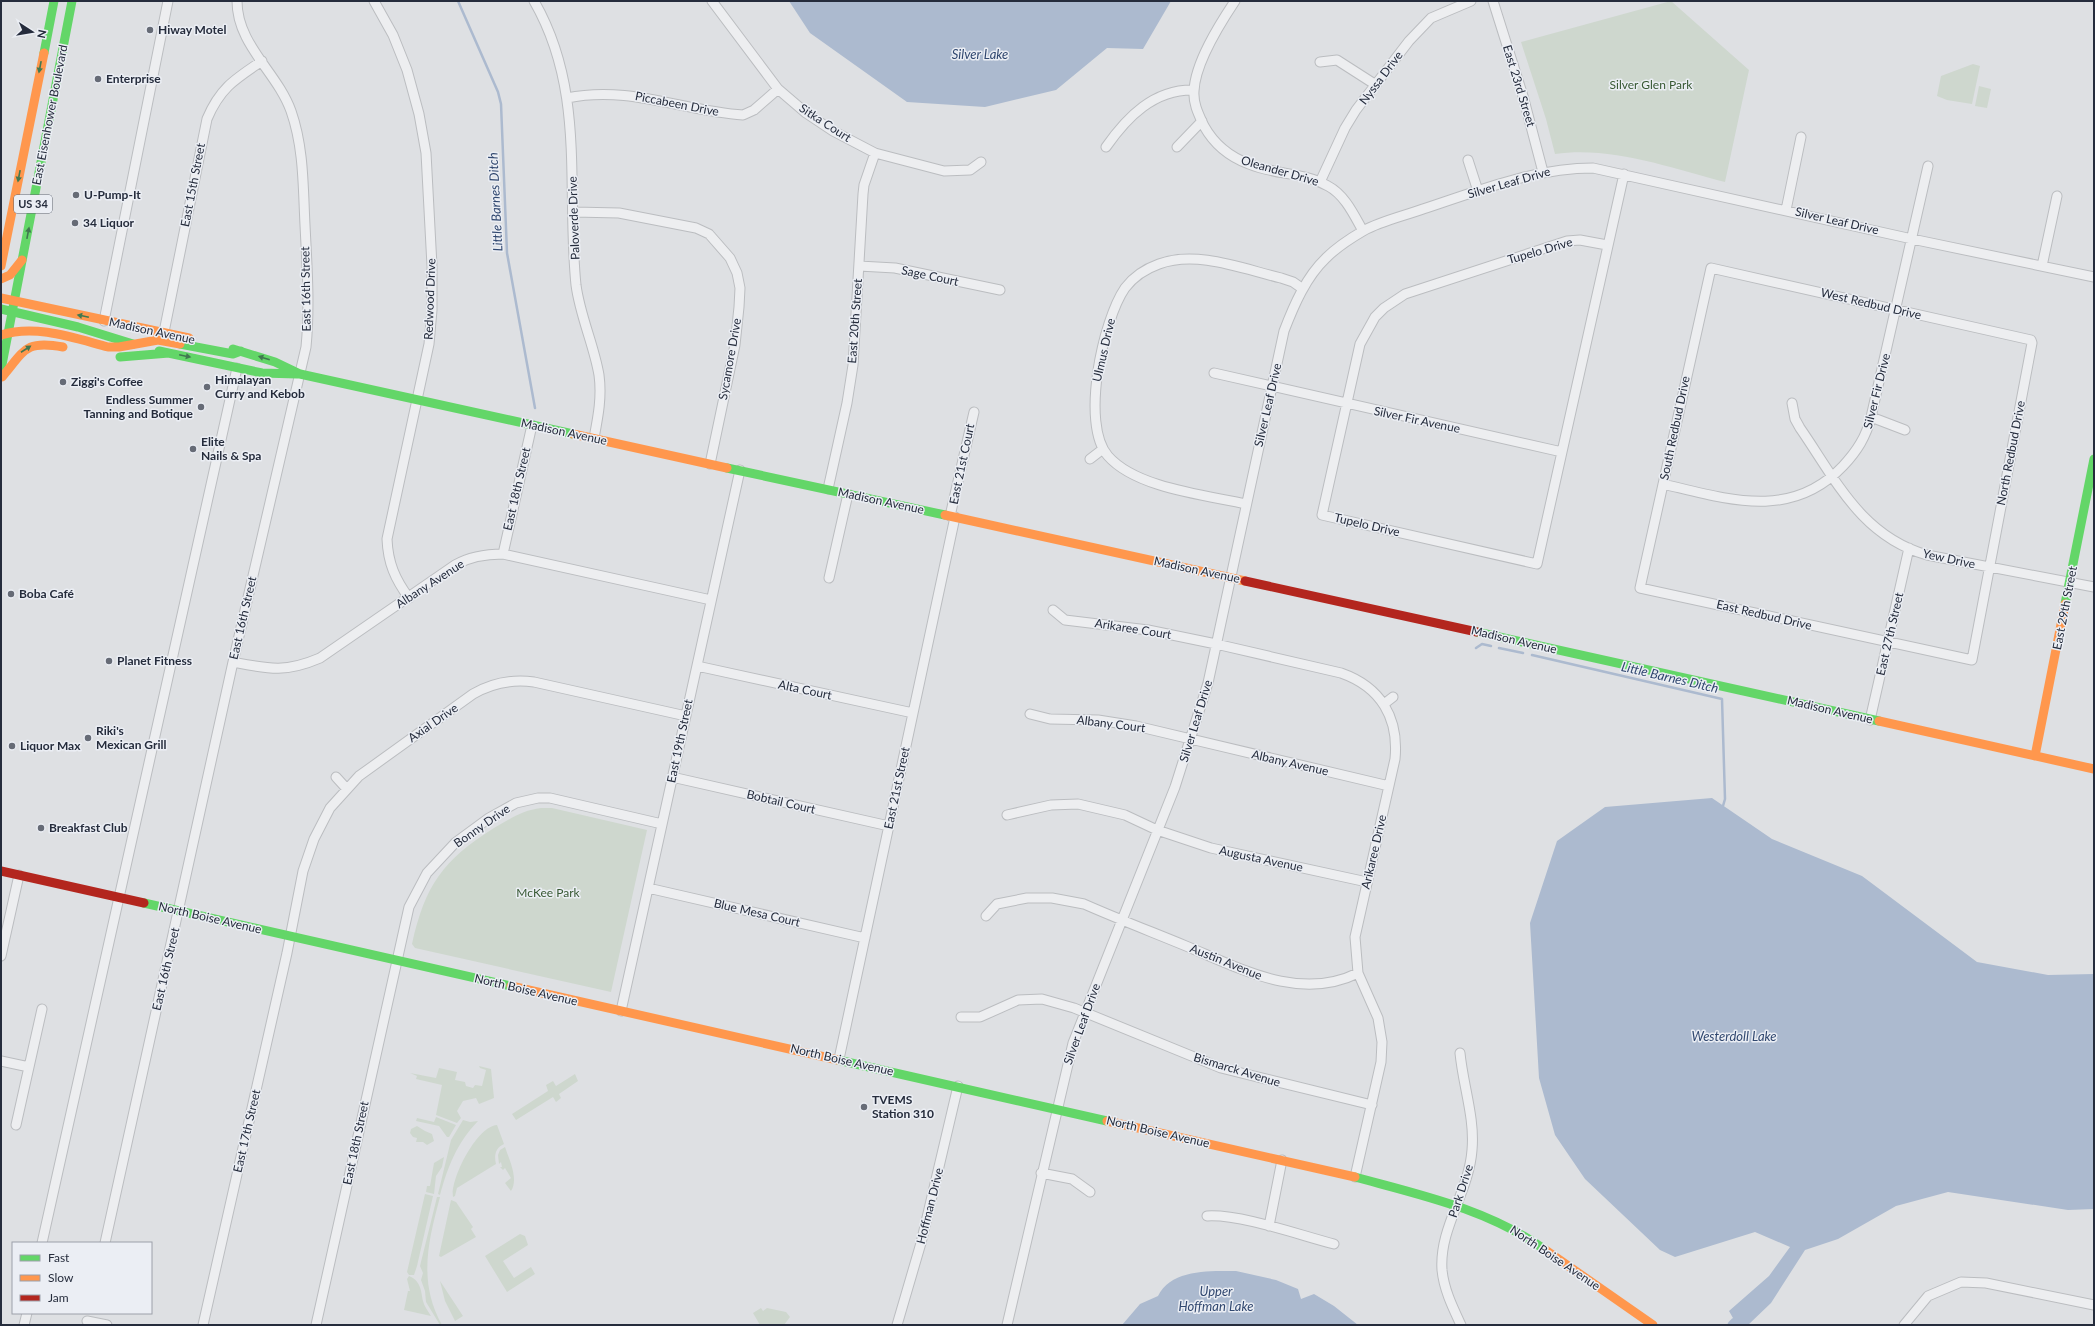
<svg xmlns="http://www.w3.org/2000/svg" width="2095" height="1326" viewBox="0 0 2095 1326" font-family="Lato,sans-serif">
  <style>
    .green { fill: #ced7ce }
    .water { fill: #acbacf }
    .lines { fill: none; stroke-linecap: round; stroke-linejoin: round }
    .stream { stroke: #acbacf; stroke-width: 2.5 }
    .canal { stroke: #acbacf; stroke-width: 9 }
    .street-casing { stroke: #bbbdc0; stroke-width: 11 }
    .street { stroke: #edeef0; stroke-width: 9 }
    .fast { stroke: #63d668; stroke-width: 9 }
    .slow { stroke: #ff974d; stroke-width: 9 }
    .jam { stroke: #b3261e; stroke-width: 9 }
    .oneway { fill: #417850 }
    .poi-dot { fill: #666b76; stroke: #ebeef4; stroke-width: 1.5 }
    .labels { text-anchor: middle; stroke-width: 3; stroke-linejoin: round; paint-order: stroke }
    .shield { fill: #ebeef4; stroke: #606673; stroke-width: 1 }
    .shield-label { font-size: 11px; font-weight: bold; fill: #252c3c }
    .poi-label { font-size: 12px; font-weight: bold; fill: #252c3c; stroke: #ebeef4; text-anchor: start }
    .street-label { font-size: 12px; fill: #252c3c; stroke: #ebeef4 }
    .park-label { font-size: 12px; fill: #375833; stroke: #ebeef4 }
    .water-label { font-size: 13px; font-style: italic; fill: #30476f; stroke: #ebeef4 }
  </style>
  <rect width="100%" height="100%" fill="#dee0e3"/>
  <path class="green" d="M 1671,1 L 1749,70 L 1725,182 C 1670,168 1612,146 1555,154 L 1546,119 L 1521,42 Z
    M 1973,64 L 1980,66 L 1972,104 L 1947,100 L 1937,96 L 1941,76 Z
    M 1979,86 L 1991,89 L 1987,108 L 1975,106 Z
    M 541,808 L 552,808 L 647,830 L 611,992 L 415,948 L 412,944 C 425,885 443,860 494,828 C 510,819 523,810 541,808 Z
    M 479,1066 L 491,1069 L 494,1098 L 479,1104 L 476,1098 L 463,1101 L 457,1111 L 461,1118 L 457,1123 L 436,1115 L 442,1085 L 416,1079 L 417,1076 L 410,1073 L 436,1078 L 439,1068 L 457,1072 L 455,1080 L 465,1082 L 466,1086 L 473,1088 L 475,1085 L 482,1086 L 486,1070 L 480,1068 Z
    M 575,1074 L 578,1081 L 559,1094 L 561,1098 L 556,1102 L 553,1097 L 516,1120 L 512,1114 L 548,1091 L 546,1085 L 553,1081 L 556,1086 Z
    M 436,1117 L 456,1125 L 449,1137 L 447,1137 L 439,1126 L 416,1121 L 417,1118 L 434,1122 Z
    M 463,1120 L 470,1122 L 478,1121 C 457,1143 448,1166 440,1195 L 438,1194 L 451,1140 Z
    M 497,1125 L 504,1144 C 495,1148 494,1156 496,1164 L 457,1188 L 455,1196 L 453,1197 C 450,1179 477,1126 497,1125 Z
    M 417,1126 L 425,1131 L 432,1134 L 434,1141 L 427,1145 L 423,1142 L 416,1142 L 417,1138 L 413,1137 L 410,1133 L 411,1129 Z
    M 505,1147 C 509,1159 519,1179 511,1191 L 505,1183 L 511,1178 L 505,1168 L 503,1170 L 500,1167 L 502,1167 L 501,1162 L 499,1164 L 498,1155 L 500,1150 Z
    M 444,1157 L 442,1167 L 436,1176 L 434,1194 L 426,1192 L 427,1186 L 430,1186 L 434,1163 Z
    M 425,1194 L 433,1196 L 417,1266 L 414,1275 L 409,1275 L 407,1272 Z
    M 437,1197 L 440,1197 C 428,1242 418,1282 442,1325 L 440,1325 L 426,1302 L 425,1291 L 421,1280 L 423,1273 L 420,1266 Z
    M 451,1200 L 456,1202 L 473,1227 L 471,1229 L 476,1237 L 441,1257 L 439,1256 Z
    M 520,1234 L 525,1236 L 528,1245 L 503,1261 L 514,1278 L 531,1267 L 535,1274 L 507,1292 L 485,1256 Z
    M 409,1276 C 421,1281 421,1291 423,1301 C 424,1306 428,1311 431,1316 L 404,1310 L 408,1291 L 410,1291 L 407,1279 Z
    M 440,1281 L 463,1316 L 455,1321 L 445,1301 Z
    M 761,1308 L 763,1311 L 767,1308 L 786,1312 L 790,1317 L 784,1325 L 760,1325 L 753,1313 Z"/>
  <path class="water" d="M 789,1 L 1171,1 L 1143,49 L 1107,48 L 1056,90 L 985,107 L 907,102 L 810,33 Z
    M 1712,798 L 1772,839 L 1862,876 L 1977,962 L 2048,975 L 2094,974 L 2094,1209 L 2068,1210 L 1948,1192 L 1896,1206 L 1838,1239 L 1805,1250 L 1771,1303 L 1748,1325 L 1737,1325 L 1729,1311 L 1769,1276 L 1790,1247 L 1755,1232 L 1675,1257 L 1660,1250 L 1585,1179 L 1555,1135 L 1539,1078 L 1530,923 L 1557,841 L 1605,807 Z
    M 1236,1271 L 1276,1280 L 1298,1289 L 1301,1299 L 1314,1294 L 1334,1306 L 1358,1325 L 1122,1325 L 1140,1304 L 1158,1296 C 1171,1269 1210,1271 1236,1271 Z"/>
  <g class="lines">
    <path class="stream" d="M 458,1 L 498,92 L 501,104 L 507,253 L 535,408
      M 1476,648 L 1482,644 L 1491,646
      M 1499,648 L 1523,653
      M 1532,655 L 1722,699 L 1725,799 L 1723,806"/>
    <path class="canal" d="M 1732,1325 L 1735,1322"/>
    <defs>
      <path id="street" d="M 374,1 L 393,35 L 407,70 L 419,114 L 426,153 L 432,266 L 432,310 L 429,344 L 387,539 C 388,563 395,579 409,598
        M 534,1 C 586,91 566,187 576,285 C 580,316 594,345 599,375 C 602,397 598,417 594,438
        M 712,1 L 778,89 L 806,113 L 833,131 L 875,153 L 944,171 L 970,170 L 981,162
        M 1235,1 C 1219,25 1195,63 1194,91 C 1193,104 1199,115 1204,126 C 1214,144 1230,157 1249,164 C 1275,175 1303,172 1328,186 C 1345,195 1354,215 1363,231
        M 1493,1 L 1523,96 L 1543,172
        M 1320,62 L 1337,60 L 1376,85
        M 567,98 C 629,85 683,111 743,115 L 754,110 L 778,89
        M 1106,147 C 1127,117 1154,89 1194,90
        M 1177,147 L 1202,121
        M 1468,160 L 1478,191
        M 1320,182 L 1345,128 L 1356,110 L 1409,41 L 1431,18 L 1471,1
        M 1786,210 L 1801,137
        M 574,212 L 619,213 L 696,228 L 709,234 L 730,258 L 737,273 L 740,288 L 739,307 L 735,345 L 710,464
        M 1607,245 L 1580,240 L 1567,241 L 1405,294 L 1384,308 L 1375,317 L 1360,344 L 1322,515 L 1537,564 L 1624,174
        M 859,266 L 895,268 L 1000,290
        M 2042,266 L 2057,196
        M 1711,268 L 2031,340 L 2032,343 L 1972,660 L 1640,588 Z
        M 104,321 L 168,1
        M 164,332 L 207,119 C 220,88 235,79 262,61
        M 1214,373 L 1562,452
        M 1792,403 L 1795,419 L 1800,428 C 1836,480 1861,536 1927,555 L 2094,587
        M 1871,417 L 1905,430
        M 1090,459 L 1103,449
        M 1663,484 C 1727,499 1791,521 1843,466 C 1857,451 1866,437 1871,417 L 1928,166
        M 828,489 L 847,403 L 853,365 L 863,194 L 864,185 L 875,153
        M 1246,504 C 1205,495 1136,488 1108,456 C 1080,424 1103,320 1125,288 C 1134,276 1145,269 1159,264 C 1197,250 1243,269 1281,278 L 1293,282 L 1303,289
        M 950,516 L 974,412
        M 503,554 L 532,425
        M 829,578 L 848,494
        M 1053,610 L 1065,620 L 1148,630 L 1216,644 L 1341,673 C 1381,687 1399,718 1395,759 L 1355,937 L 1358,973 L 1378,1018 L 1382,1042 L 1381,1062 L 1355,1177
        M 233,662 C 269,669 285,673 320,658 L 455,565 C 469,557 486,554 503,554 L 711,600
        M 697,666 L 913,713
        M 1384,704 L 1393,697
        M 1030,714 L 1050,719 L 1098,720 L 1136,726 L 1389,786
        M 1870,720 L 1909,548
        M 336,777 L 346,788
        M 672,777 L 889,826
        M 1007,815 L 1051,805 L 1078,804 L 1125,815 L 1157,830 L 1211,848 L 1367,882
        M 648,888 L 865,938
        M 986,916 L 997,904 L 1027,898 L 1052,898 L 1084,904 C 1118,919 1152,932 1186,946 C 1239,968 1300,1002 1358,973
        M 1,956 L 19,875
        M 621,1011 L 740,470
        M 961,1017 L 980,1017 L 1018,1000 L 1042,999 L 1074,1008 L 1221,1068 L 1372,1105
        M 1460,1053 C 1463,1085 1475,1118 1472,1150 C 1469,1192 1439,1228 1442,1270 C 1444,1290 1453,1308 1461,1325
        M 839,1059 L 955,517
        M 1,1061 L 29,1067
        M 16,1125 L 42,1009
        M 1041,1173 L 1072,1179 L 1090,1192
        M 1207,1216 C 1241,1214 1299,1235 1334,1244
        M 1269,1226 L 1282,1160
        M 42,1243 L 237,368
        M 105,1243 L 233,662 L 306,347 C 310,306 307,266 305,225 C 303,187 304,148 291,111 C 277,72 237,45 237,1
        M 87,1321 L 107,1325
        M 24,1325 L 27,1313
        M 203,1325 L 287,953 L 303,871 L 314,839 L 330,808 L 359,776 L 473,694 C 492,683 512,679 534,682 L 686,716
        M 316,1325 L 409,907 L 427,873 L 455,843 L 489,818 L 516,803 L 538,798 L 550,798 L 662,824
        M 897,1325 L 921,1243 L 958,1086
        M 1007,1325 L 1073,1043 L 1175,787 L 1208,683 L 1284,331 C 1294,305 1306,277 1326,258 C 1336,248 1351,238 1363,231 C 1381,221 1404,216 1423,209 C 1478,191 1534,168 1593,168 L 1912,239 L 2094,277
        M 1904,1325 L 1928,1296 L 1961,1282 L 1986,1283 L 2094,1305"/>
    </defs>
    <use href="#street" class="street-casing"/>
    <use href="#street" class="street"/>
    <path class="fast" d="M 44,53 L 54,1
      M 1,309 L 78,327 L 133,344
      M 180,344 L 233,354 L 241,351
      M 233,349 L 275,362 L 300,374 L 573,434
      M 159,351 L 262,373 L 297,374
      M 120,357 L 169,353
      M 1,370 L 72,1
      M 727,468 L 945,515
      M 2065,604 L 2094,459
      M 1477,632 L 1879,721
      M 144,903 L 511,986
      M 838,1060 L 1107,1121
      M 1355,1177 C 1421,1195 1487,1209 1544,1249"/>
    <path class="slow" d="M 1,266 L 44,53
      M 1,279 L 10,275 L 22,260
      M 1,298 L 189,338
      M 1,335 C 36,324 74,338 108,347 L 119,347 L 158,340 L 180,344
      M 2,377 C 25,350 25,340 63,347
      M 573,434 L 727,468
      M 945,515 L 1245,581
      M 1879,721 L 2094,769
      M 2035,756 L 2065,604
      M 511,986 L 838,1060
      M 1107,1121 L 1355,1177
      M 1544,1249 L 1653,1325"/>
    <path class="jam" d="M 1245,581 L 1477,632
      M 1,871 L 144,903"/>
  </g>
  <defs><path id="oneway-solid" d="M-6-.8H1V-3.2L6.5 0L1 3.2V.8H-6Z"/></defs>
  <g class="oneway">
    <use href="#oneway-solid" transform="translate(40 67) rotate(101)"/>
    <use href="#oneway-solid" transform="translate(19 176) rotate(101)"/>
    <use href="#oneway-solid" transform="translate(28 233) rotate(-79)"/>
    <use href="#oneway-solid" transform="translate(83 316) rotate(-168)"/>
    <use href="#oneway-solid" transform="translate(26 349) rotate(-33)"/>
    <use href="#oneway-solid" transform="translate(185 356) rotate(12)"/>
    <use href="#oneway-solid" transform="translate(264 358) rotate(-163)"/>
  </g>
  <g class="poi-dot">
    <circle cx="150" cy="30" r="4"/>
    <circle cx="98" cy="79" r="4"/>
    <circle cx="76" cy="195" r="4"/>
    <circle cx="75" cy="223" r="4"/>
    <circle cx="63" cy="382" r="4"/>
    <circle cx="207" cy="387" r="4"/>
    <circle cx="201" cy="407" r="4"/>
    <circle cx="193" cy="449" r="4"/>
    <circle cx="11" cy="594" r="4"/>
    <circle cx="109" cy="661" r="4"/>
    <circle cx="88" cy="738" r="4"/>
    <circle cx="12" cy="746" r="4"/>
    <circle cx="41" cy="828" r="4"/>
    <circle cx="864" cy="1107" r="4"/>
  </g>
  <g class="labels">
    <rect class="shield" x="14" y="195" width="38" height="18" rx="3"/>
    <g class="shield-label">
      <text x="33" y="208">US 34</text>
    </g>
    <g class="poi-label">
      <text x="158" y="34">Hiway Motel</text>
      <text x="106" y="83">Enterprise</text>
      <text x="84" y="199">U-Pump-It</text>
      <text x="83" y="227">34 Liquor</text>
      <text x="215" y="384">Himalayan<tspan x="215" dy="14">Curry and Kebob</tspan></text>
      <text x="71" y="386">Ziggi's Coffee</text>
      <text x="193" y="404" text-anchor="end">Endless Summer<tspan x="193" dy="14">Tanning and Botique</tspan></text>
      <text x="201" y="446">Elite<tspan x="201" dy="14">Nails &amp; Spa</tspan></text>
      <text x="19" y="598">Boba Café</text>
      <text x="117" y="665">Planet Fitness</text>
      <text x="96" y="735">Riki's<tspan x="96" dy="14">Mexican Grill</tspan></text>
      <text x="20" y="750">Liquor Max</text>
      <text x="49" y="832">Breakfast Club</text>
      <text x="872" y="1104">TVEMS<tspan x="872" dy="14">Station 310</tspan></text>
    </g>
    <g class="street-label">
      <text transform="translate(1381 78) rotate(-53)" y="4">Nyssa Drive</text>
      <text transform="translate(1519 86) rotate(73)" y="4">East 23rd Street</text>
      <text transform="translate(677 104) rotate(11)" y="4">Piccabeen Drive</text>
      <text transform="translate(50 115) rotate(-79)" y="4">East Eisenhower Boulevard</text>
      <text transform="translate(825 123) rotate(33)" y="4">Sitka Court</text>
      <text transform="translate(1280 171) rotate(16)" y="4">Oleander Drive</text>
      <text transform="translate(1509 183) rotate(-16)" y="4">Silver Leaf Drive</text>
      <text transform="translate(193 185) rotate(-79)" y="4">East 15th Street</text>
      <text transform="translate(574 218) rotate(-92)" y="4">Paloverde Drive</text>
      <text transform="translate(1837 221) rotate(13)" y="4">Silver Leaf Drive</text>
      <text transform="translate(1540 251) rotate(-16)" y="4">Tupelo Drive</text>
      <text transform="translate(930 276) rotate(12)" y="4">Sage Court</text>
      <text transform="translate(306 289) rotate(-91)" y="4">East 16th Street</text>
      <text transform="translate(430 299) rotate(-88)" y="4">Redwood Drive</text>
      <text transform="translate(1871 304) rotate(13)" y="4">West Redbud Drive</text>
      <text transform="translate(855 321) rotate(-86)" y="4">East 20th Street</text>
      <text transform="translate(152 331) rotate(12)" y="4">Madison Avenue</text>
      <text transform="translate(1104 350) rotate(-77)" y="4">Ulmus Drive</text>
      <text transform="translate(730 359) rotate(-80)" y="4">Sycamore Drive</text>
      <text transform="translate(1877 391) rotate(-76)" y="4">Silver Fir Drive</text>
      <text transform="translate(1268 405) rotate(-77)" y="4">Silver Leaf Drive</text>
      <text transform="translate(1417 420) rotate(12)" y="4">Silver Fir Avenue</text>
      <text transform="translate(1675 428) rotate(-78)" y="4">South Redbud Drive</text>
      <text transform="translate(564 432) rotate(12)" y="4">Madison Avenue</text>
      <text transform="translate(2011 453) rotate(-79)" y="4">North Redbud Drive</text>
      <text transform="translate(962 464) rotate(-78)" y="4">East 21st Court</text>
      <text transform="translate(517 489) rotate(-77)" y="4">East 18th Street</text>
      <text transform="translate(881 501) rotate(12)" y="4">Madison Avenue</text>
      <text transform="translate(1367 525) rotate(13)" y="4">Tupelo Drive</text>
      <text transform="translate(1949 559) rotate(12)" y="4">Yew Drive</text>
      <text transform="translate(1197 570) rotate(12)" y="4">Madison Avenue</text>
      <text transform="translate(430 584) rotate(-33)" y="4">Albany Avenue</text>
      <text transform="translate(2065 608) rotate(-79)" y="4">East 29th Street</text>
      <text transform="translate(1764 615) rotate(13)" y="4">East Redbud Drive</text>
      <text transform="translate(243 618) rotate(-77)" y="4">East 16th Street</text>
      <text transform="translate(1133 629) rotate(9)" y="4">Arikaree Court</text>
      <text transform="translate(1890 634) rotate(-77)" y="4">East 27th Street</text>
      <text transform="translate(1514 640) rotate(13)" y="4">Madison Avenue</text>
      <text transform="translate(805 690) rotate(12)" y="4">Alta Court</text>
      <text transform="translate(1830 710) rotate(13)" y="4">Madison Avenue</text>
      <text transform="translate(1196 721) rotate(-73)" y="4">Silver Leaf Drive</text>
      <text transform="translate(433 723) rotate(-35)" y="4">Axial Drive</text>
      <text transform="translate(1111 724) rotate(7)" y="4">Albany Court</text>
      <text transform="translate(680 741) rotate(-78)" y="4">East 19th Street</text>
      <text transform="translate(1290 763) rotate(13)" y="4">Albany Avenue</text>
      <text transform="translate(897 788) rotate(-78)" y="4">East 21st Street</text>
      <text transform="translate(781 802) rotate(13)" y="4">Bobtail Court</text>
      <text transform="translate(482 826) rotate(-35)" y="4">Bonny Drive</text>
      <text transform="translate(1374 852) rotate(-77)" y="4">Arikaree Drive</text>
      <text transform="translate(1261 859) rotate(12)" y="4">Augusta Avenue</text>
      <text transform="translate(757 913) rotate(13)" y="4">Blue Mesa Court</text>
      <text transform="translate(210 918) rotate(13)" y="4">North Boise Avenue</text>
      <text transform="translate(1226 962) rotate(22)" y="4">Austin Avenue</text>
      <text transform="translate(166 969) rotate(-77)" y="4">East 16th Street</text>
      <text transform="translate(526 990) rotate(13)" y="4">North Boise Avenue</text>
      <text transform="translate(1082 1024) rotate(-70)" y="4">Silver Leaf Drive</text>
      <text transform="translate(842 1060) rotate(13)" y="4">North Boise Avenue</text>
      <text transform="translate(1237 1070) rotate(17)" y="4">Bismarck Avenue</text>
      <text transform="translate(247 1131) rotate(-77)" y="4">East 17th Street</text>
      <text transform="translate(1158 1132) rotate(13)" y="4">North Boise Avenue</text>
      <text transform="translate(356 1143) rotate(-78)" y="4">East 18th Street</text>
      <text transform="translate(1461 1191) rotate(-72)" y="4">Park Drive</text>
      <text transform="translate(930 1206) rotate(-76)" y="4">Hoffman Drive</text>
      <text transform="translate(1555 1258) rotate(34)" y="4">North Boise Avenue</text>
    </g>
    <g class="park-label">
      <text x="1651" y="89">Silver Glen Park</text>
      <text x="548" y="897">McKee Park</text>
    </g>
    <g class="water-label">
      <text x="980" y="59">Silver Lake</text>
      <text transform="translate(495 202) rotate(-93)" y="5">Little Barnes Ditch</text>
      <text transform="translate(1670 677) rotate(13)" y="5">Little Barnes Ditch</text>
      <text x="1734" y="1041">Westerdoll Lake</text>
      <text x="1216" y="1296">Upper<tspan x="1216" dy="15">Hoffman Lake</tspan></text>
    </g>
  </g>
  <rect width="2095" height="1326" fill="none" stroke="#252c3c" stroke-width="4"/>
  <rect x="12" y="1242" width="140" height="72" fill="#ebeef4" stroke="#9ca0aa"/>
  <rect x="20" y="1255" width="20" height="6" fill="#63d668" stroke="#9ca0aa"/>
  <text x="48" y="1262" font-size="12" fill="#252c3c">Fast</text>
  <rect x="20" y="1275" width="20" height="6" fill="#ff974d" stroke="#9ca0aa"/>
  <text x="48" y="1282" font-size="12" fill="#252c3c">Slow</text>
  <rect x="20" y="1295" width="20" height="6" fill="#b3261e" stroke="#9ca0aa"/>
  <text x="48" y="1302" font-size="12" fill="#252c3c">Jam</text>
  <g transform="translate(32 32) rotate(102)" stroke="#ebeef4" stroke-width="3" paint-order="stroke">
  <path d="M0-3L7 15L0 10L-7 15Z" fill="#252c3c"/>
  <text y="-6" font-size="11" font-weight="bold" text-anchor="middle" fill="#252c3c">N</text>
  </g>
</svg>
